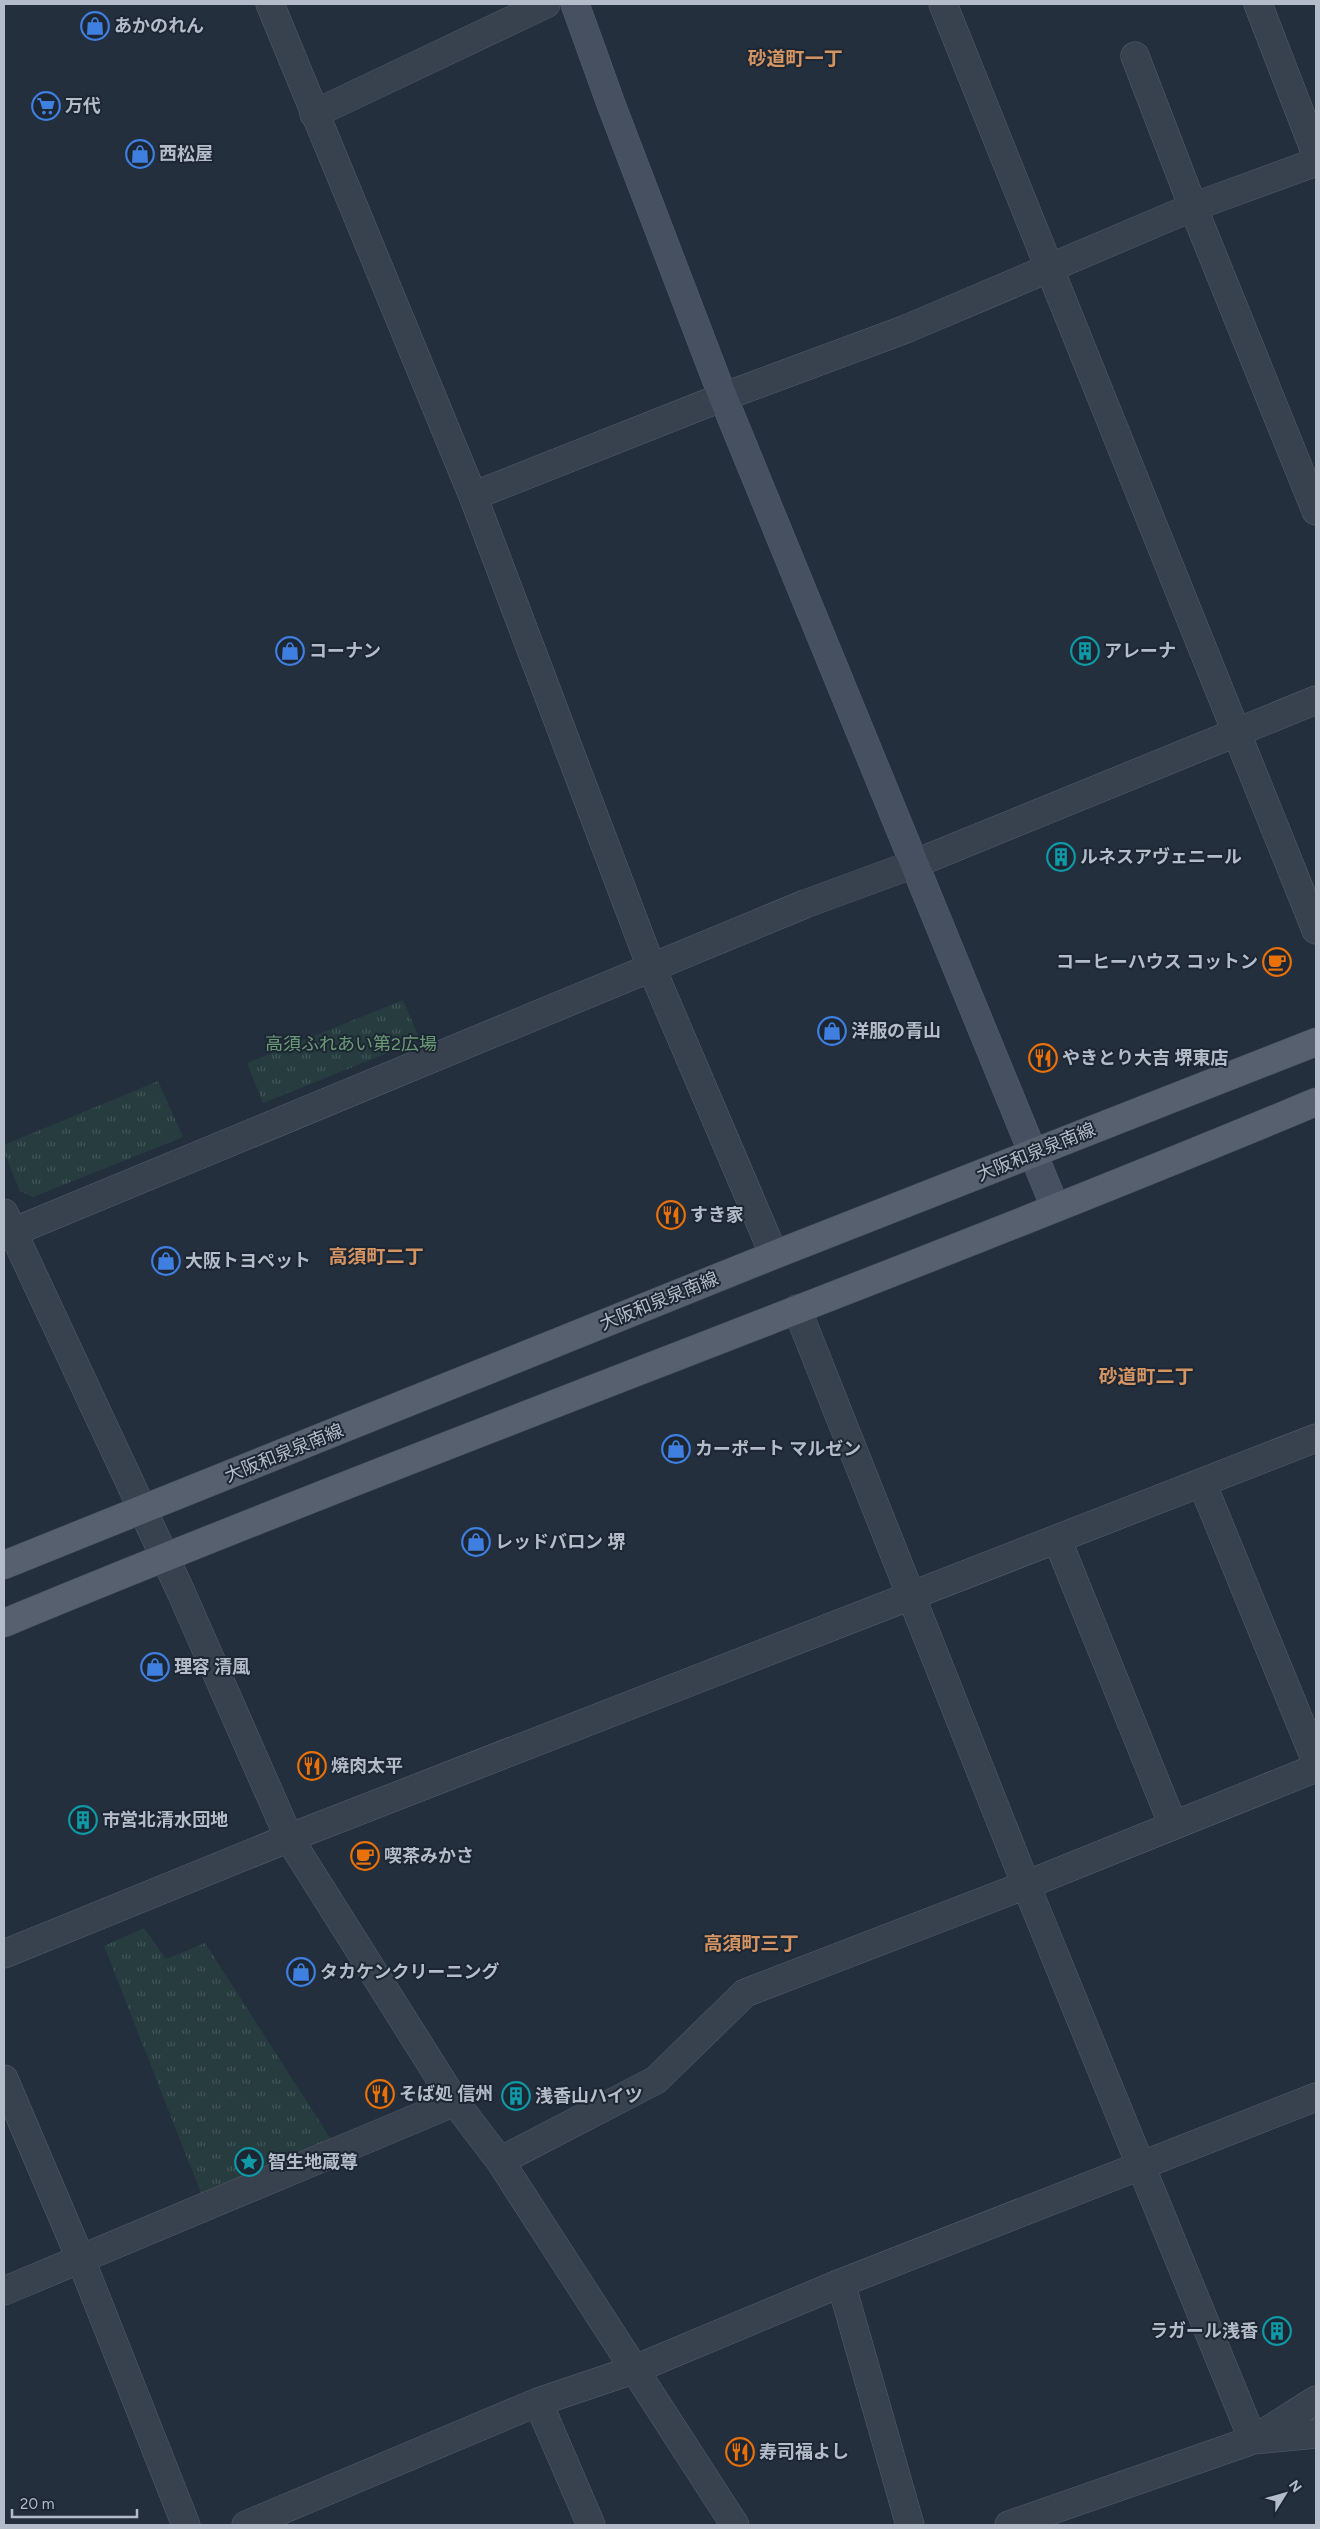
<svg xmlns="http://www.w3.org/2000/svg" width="1320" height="2529" viewBox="0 0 1320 2529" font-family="Figtree,'Noto Sans JP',sans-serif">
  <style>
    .park { fill: url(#park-tufts) }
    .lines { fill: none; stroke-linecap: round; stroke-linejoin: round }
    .street-casing { stroke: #565f6c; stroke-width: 29 }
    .secondary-casing { stroke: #565f6c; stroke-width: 29 }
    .primary-casing { stroke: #414a57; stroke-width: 29 }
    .street { stroke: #38414e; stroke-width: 28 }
    .secondary { stroke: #465061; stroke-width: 28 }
    .primary { stroke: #56606e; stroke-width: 28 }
    .labels { text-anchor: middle; stroke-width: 4; stroke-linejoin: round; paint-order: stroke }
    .poi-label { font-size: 18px; font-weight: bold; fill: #b4bcc9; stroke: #1d2633; text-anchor: start }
    .park-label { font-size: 18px; fill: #6b9a76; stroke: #1d2633 }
    .street-label { font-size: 18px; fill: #b4bcc9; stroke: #1d2633 }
    .neighbourhood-label { font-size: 19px; font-weight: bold; fill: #d59563; stroke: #1d2633 }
  </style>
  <defs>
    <pattern id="park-tufts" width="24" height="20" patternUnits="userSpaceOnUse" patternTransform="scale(1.25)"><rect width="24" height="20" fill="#263c3f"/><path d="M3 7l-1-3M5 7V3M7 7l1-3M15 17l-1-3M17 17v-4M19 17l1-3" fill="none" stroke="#435659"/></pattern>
  </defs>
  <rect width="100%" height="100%" fill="#242f3e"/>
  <path class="park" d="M 403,1000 L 420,1040 L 263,1103 L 247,1063 Z
    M 158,1081 L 183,1137 L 33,1197 L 20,1191 L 4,1152 L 4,1145 Z
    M 144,1928 L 166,1959 L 205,1943 L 332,2141 L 201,2193 L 104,1946 Z"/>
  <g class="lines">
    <defs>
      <path id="street" d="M 270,4 L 473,496 L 652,969 L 774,1255
        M 943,4 L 1316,930
        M 1258,4 L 1316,154
        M 1135,56 L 1193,207 L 1316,511
        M 314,114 L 546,4
        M 473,496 L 723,397 L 906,329 L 1193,207 L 1316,162
        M 4,1213 L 181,1592 L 289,1838 L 455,2102 L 500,2161 L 735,2525
        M 13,1232 L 805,904 L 914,864 L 1316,700
        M 797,1309 L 1026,1885 L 1253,2440 L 1316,2400
        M 1202,1483 L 1316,1761
        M 1057,1539 L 1173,1825
        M 4,1954 L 289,1838 L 1316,1438
        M 4,2079 L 81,2260 L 186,2525
        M 500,2161 L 656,2080 L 745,1993 L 1026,1885 L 1316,1768
        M 841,2283 L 910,2525
        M 4,2291 L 455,2102
        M 538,2402 L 591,2525
        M 246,2525 L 538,2402 L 633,2370 L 841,2283 L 1316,2097
        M 1009,2525 L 1253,2440 L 1316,2434"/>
      <path id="secondary" d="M 575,4 L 611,104 L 723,397 L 1055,1207"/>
      <path id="primary" d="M 4,1565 L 774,1255 L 1316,1042
        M 4,1623 C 439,1443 882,1283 1316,1102"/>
    </defs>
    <use href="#street" class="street-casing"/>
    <use href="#secondary" class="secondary-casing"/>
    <use href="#primary" class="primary-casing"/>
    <use href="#street" class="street"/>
    <use href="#secondary" class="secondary"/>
    <use href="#primary" class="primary"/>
  </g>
  <defs>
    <symbol id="shop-ring" viewBox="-11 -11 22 22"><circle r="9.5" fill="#1d2633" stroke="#3f7fe0" stroke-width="1.5"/><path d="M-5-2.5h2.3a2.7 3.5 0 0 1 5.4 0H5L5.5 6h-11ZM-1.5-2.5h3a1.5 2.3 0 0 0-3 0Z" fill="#3f7fe0"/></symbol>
    <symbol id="supermarket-ring" viewBox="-11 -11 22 22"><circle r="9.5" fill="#1d2633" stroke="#3f7fe0" stroke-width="1.5"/><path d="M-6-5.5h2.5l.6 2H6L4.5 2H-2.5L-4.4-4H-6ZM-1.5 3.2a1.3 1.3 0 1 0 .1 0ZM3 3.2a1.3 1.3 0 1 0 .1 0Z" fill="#3f7fe0"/></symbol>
    <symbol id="building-ring" viewBox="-11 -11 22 22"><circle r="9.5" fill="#1d2633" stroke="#0f9aa8" stroke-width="1.5"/><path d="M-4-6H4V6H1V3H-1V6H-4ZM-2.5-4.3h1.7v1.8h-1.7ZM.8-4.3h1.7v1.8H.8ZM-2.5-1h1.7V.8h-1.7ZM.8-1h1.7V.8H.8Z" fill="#0f9aa8"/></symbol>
    <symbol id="cafe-ring" viewBox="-11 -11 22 22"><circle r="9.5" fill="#1d2633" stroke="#e8710a" stroke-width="1.5"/><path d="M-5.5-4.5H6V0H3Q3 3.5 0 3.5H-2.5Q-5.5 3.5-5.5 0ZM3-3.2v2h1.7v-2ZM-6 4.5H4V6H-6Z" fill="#e8710a"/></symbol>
    <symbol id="restaurant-ring" viewBox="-11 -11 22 22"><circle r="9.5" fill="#1d2633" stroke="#e8710a" stroke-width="1.5"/><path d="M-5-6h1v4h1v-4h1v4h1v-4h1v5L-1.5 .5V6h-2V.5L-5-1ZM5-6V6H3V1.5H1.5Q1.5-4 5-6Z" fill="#e8710a"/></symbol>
    <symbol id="sight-ring" viewBox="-11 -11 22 22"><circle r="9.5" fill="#1d2633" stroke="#0f9aa8" stroke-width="1.5"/><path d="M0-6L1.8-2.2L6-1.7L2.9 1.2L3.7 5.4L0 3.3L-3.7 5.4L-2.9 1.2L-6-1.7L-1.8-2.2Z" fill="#0f9aa8"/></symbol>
  </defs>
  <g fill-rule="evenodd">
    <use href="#shop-ring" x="79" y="10" width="32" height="32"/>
    <use href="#supermarket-ring" x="30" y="90" width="32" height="32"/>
    <use href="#shop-ring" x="124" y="138" width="32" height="32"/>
    <use href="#shop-ring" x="274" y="635" width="32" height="32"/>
    <use href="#building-ring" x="1069" y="635" width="32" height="32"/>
    <use href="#building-ring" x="1045" y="841" width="32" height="32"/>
    <use href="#cafe-ring" x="1261" y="946" width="32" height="32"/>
    <use href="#shop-ring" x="816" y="1015" width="32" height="32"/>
    <use href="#restaurant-ring" x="1027" y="1042" width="32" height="32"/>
    <use href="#restaurant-ring" x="655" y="1199" width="32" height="32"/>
    <use href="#shop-ring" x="150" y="1245" width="32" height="32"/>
    <use href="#shop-ring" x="660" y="1433" width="32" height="32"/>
    <use href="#shop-ring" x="460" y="1526" width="32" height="32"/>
    <use href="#shop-ring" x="139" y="1651" width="32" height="32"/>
    <use href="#restaurant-ring" x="296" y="1750" width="32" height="32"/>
    <use href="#building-ring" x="67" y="1804" width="32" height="32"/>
    <use href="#cafe-ring" x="349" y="1840" width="32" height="32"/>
    <use href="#shop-ring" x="285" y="1956" width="32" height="32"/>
    <use href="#restaurant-ring" x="364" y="2078" width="32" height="32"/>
    <use href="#building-ring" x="500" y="2080" width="32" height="32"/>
    <use href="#sight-ring" x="233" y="2146" width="32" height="32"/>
    <use href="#building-ring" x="1261" y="2315" width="32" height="32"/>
    <use href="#restaurant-ring" x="724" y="2436" width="32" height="32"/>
  </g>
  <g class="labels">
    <g class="poi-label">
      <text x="114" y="32">あかのれん</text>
      <text x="65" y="112">万代</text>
      <text x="159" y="160">西松屋</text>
      <text x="309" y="657">コーナン</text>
      <text x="1104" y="657">アレーナ</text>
      <text x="1080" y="863">ルネスアヴェニール</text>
      <text x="1258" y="968" text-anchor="end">コーヒーハウス コットン</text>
      <text x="851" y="1037">洋服の青山</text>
      <text x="1062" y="1064">やきとり大吉 堺東店</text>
      <text x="690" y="1221">すき家</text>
      <text x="185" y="1267">大阪トヨペット</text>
      <text x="695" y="1455">カーポート マルゼン</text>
      <text x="495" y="1548">レッドバロン 堺</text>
      <text x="174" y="1673">理容 清風</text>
      <text x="331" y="1772">焼肉太平</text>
      <text x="102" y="1826">市営北清水団地</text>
      <text x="384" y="1862">喫茶みかさ</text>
      <text x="320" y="1978">タカケンクリーニング</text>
      <text x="399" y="2100">そば処 信州</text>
      <text x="535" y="2102">浅香山ハイツ</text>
      <text x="268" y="2168">智生地蔵尊</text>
      <text x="1258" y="2337" text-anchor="end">ラガール浅香</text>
      <text x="759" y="2458">寿司福よし</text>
    </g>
    <g class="park-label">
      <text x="351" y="1050">高須ふれあい第2広場</text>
    </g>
    <g class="street-label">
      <text transform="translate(1036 1152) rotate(-22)" y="6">大阪和泉泉南線</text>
      <text transform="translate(659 1301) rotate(-22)" y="6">大阪和泉泉南線</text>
      <text transform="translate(284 1453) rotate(-22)" y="6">大阪和泉泉南線</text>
    </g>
    <g class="neighbourhood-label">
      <text x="795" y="65">砂道町一丁</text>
      <text x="376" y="1263">高須町二丁</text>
      <text x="1146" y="1383">砂道町二丁</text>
      <text x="751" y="1950">高須町三丁</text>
    </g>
  </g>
  <rect width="1320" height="2529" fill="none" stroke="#b4bcc9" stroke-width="10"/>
  <g transform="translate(1285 2494) rotate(53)" stroke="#1d2633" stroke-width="4" paint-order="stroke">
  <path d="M0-4L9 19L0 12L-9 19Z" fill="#b4bcc9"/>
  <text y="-8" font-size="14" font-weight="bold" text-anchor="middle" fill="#b4bcc9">N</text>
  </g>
  <path d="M12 2509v8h125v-8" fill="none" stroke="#b4bcc9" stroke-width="2.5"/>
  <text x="20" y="2509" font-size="15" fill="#b4bcc9" stroke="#1d2633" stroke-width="4" paint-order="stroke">20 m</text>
</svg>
